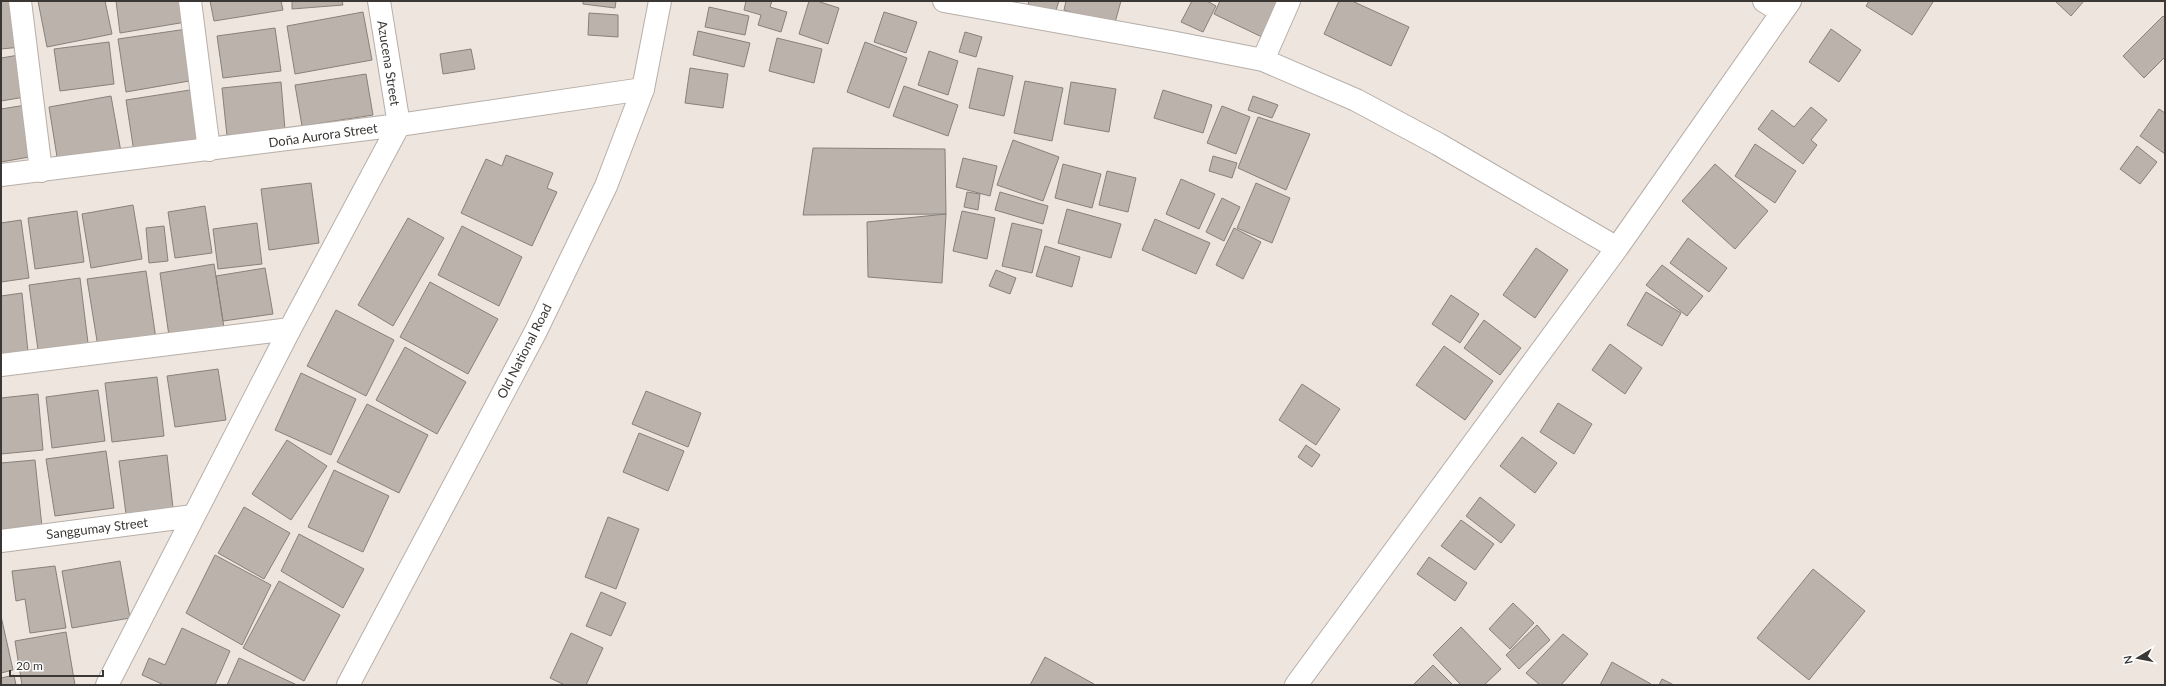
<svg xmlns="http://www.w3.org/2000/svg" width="2166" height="686" viewBox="0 0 2166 686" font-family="Lato,sans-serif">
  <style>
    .building { fill: #bbb2ac; stroke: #88807a }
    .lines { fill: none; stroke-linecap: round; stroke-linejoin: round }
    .street-casing { stroke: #b7aea8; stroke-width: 24 }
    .secondary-casing { stroke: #b7aea8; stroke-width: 24 }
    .street { stroke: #fff; stroke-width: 22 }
    .secondary { stroke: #fff; stroke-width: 22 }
    .labels { text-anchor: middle; stroke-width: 3; stroke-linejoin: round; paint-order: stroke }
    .street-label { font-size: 13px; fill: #3a3734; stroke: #fff }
  </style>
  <rect width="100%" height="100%" fill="#eee5df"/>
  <path class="building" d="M 1,1 L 15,1 L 21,47 L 1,49 Z
    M 38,1 L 105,1 L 112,34 L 47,47 Z
    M 116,1 L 189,1 L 192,21 L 120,33 Z
    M 210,1 L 281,1 L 283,10 L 214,21 Z
    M 292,1 L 342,1 L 343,5 L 292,9 Z
    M 583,1 L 616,1 L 615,8 L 583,4 Z
    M 746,1 L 772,1 L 770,7 L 787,12 L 781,32 L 758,25 L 761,15 L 744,10 Z
    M 809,1 L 817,1 L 839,8 L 828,44 L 799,34 Z
    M 1029,1 L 1059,1 L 1055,13 L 1028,4 Z
    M 1066,1 L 1121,1 L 1114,26 L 1064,10 Z
    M 1192,1 L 1207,1 L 1216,6 L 1203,32 L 1181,22 Z
    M 1220,1 L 1281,1 L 1264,38 L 1214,14 Z
    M 1339,1 L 1352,1 L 1409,27 L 1391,66 L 1324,34 Z
    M 1869,1 L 1931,1 L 1933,2 L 1912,35 L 1866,6 Z
    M 2055,1 L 2084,1 L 2071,16 Z
    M 709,7 L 749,16 L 745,35 L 705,27 Z
    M 363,12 L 372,60 L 295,74 L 287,26 Z
    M 884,12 L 917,22 L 906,53 L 874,42 Z
    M 589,13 L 618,15 L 618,37 L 588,35 Z
    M 2163,16 L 2165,18 L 2165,57 L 2144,78 L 2123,56 Z
    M 275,28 L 281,71 L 223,78 L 217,36 Z
    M 187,29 L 195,80 L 126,92 L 118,39 Z
    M 1831,29 L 1861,50 L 1839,82 L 1809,62 Z
    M 698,31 L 750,43 L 744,67 L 693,55 Z
    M 965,32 L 982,37 L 976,57 L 959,52 Z
    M 777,38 L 822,49 L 814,83 L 769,71 Z
    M 109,42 L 114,84 L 60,91 L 54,49 Z
    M 865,42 L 907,58 L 889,108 L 847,92 Z
    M 471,49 L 475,69 L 443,74 L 440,54 Z
    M 929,51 L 958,61 L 948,95 L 918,85 Z
    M 19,55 L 25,97 L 1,101 L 1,58 Z
    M 690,68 L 728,74 L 723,108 L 685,103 Z
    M 978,68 L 1013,76 L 1004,116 L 969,108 Z
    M 366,74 L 373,115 L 302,126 L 295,85 Z
    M 1025,81 L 1063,88 L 1052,141 L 1014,133 Z
    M 281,82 L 285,130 L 227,136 L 222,88 Z
    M 1071,82 L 1116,89 L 1109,132 L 1064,124 Z
    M 904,86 L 958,105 L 948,136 L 893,116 Z
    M 190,90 L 198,143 L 134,152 L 126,100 Z
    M 1163,90 L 1212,105 L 1203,133 L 1154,118 Z
    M 111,96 L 121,152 L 58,163 L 49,107 Z
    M 1253,96 L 1278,105 L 1272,118 L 1248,110 Z
    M 26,105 L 35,156 L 1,162 L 1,109 Z
    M 1222,106 L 1250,117 L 1236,154 L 1207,143 Z
    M 1811,107 L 1827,120 L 1811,140 L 1817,145 L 1803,164 L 1758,129 L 1772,110 L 1794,127 Z
    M 2159,109 L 2165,113 L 2165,154 L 2140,136 Z
    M 1258,117 L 1310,134 L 1286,190 L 1238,168 Z
    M 1013,140 L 1059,157 L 1043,201 L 997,185 Z
    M 1755,144 L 1796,171 L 1775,203 L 1735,176 Z
    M 2137,146 L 2157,162 L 2140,184 L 2120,169 Z
    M 813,148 L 945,149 L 946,214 L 803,215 Z
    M 506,155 L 553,173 L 547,188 L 557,192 L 532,246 L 461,213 L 486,159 L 502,166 Z
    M 1213,156 L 1237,163 L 1232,178 L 1209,171 Z
    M 963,158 L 997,166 L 990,196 L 956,187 Z
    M 1063,164 L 1101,174 L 1092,208 L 1055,198 Z
    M 1715,164 L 1768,211 L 1735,249 L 1682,201 Z
    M 1107,171 L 1136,178 L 1128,212 L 1099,205 Z
    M 1181,179 L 1215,194 L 1199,229 L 1166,214 Z
    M 311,183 L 319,243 L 269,250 L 261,189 Z
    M 1256,183 L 1290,198 L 1272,243 L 1237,228 Z
    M 967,192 L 980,194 L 978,210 L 964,207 Z
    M 1000,192 L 1048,206 L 1043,224 L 995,210 Z
    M 1222,198 L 1240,207 L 1224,241 L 1206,232 Z
    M 133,205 L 142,259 L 91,268 L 82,214 Z
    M 205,206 L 212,253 L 175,258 L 168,212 Z
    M 1067,209 L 1121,224 L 1111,258 L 1058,243 Z
    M 77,211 L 84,262 L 35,269 L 28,218 Z
    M 962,211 L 995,218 L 987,259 L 953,251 Z
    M 946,214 L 942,283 L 868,277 L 867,222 Z
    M 408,218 L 444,238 L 393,326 L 358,305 Z
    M 1155,219 L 1210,243 L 1196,274 L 1142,250 Z
    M 21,220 L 29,278 L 1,282 L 1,223 Z
    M 257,223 L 262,264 L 218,269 L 213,229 Z
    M 1012,223 L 1042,230 L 1032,273 L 1002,266 Z
    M 164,226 L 168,261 L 149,263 L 146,228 Z
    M 462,226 L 522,257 L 499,306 L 438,275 Z
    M 1234,228 L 1261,242 L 1243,279 L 1216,265 Z
    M 1688,238 L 1727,268 L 1709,292 L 1670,263 Z
    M 1045,246 L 1080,257 L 1072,287 L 1036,276 Z
    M 1536,248 L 1568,270 L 1535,318 L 1503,295 Z
    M 214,264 L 224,328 L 169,336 L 160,273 Z
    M 1662,265 L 1703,296 L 1687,316 L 1646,285 Z
    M 265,268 L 273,314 L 223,321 L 216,276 Z
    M 996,270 L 1016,278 L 1010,294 L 989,286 Z
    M 146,271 L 156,339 L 98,347 L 87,279 Z
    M 80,278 L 89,351 L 39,357 L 29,285 Z
    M 430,282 L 498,319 L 468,374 L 400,337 Z
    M 1646,292 L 1681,313 L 1662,346 L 1627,325 Z
    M 22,293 L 28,352 L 1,355 L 1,296 Z
    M 1451,295 L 1479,314 L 1460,343 L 1432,324 Z
    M 336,310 L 394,340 L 366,396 L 307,366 Z
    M 1484,320 L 1521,348 L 1500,375 L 1464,348 Z
    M 1610,344 L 1642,368 L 1625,394 L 1592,370 Z
    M 1444,346 L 1493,381 L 1465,420 L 1416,385 Z
    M 405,347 L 466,382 L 437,434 L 376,400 Z
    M 218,369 L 226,420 L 175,427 L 167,376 Z
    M 301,373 L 356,399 L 331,455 L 275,430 Z
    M 157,377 L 164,436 L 112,442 L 105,383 Z
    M 1302,384 L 1340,409 L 1316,445 L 1279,420 Z
    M 98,390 L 105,441 L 52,448 L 46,397 Z
    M 646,391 L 701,413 L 688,447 L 632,424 Z
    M 38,394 L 43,450 L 1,454 L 1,398 Z
    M 1558,403 L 1592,424 L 1574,454 L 1540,432 Z
    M 367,404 L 428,435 L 399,493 L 337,462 Z
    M 639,433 L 684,451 L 668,491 L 623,472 Z
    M 1522,437 L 1557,463 L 1535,493 L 1500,466 Z
    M 287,440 L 327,466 L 291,520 L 252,494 Z
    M 1306,445 L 1320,455 L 1312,467 L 1298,457 Z
    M 106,451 L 114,508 L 55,516 L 46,459 Z
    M 167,455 L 173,508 L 126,514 L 119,461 Z
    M 35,460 L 42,527 L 1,531 L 1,463 Z
    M 334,470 L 389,496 L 363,552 L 308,527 Z
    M 1480,497 L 1515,525 L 1501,543 L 1466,516 Z
    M 244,507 L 290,533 L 264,579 L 218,553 Z
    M 608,517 L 639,529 L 616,589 L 585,577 Z
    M 1461,520 L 1494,544 L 1475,570 L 1441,546 Z
    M 299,534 L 364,569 L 343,608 L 281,571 Z
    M 215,555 L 271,585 L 242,645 L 186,613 Z
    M 1429,557 L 1467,583 L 1455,601 L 1417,574 Z
    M 120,561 L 130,618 L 72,628 L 62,571 Z
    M 55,566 L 66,628 L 30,633 L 25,599 L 16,601 L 12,571 Z
    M 1813,569 L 1865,611 L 1809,680 L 1757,638 Z
    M 279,581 L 340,615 L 304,681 L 243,648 Z
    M 601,592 L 626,603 L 611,636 L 586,626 Z
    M 1513,603 L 1534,623 L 1510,649 L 1489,629 Z
    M 1,616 L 13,670 L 1,673 Z
    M 1537,625 L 1550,640 L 1519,669 L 1506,655 Z
    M 1461,627 L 1501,669 L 1484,685 L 1461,685 L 1433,655 Z
    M 182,628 L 230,651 L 215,685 L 164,685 L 142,675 L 149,658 L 165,665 Z
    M 66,632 L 75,685 L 22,685 L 15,641 Z
    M 571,633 L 603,648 L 586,685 L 565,685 L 550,678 Z
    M 1563,634 L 1588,654 L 1561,685 L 1540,685 L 1526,673 Z
    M 1045,657 L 1094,684 L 1093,685 L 1030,685 Z
    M 239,658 L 297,685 L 227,685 Z
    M 1612,662 L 1651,684 L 1650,685 L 1600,685 Z
    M 1433,665 L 1453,685 L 1413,685 Z
    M 14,675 L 16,685 L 1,685 L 1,678 Z
    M 1662,679 L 1674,685 L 1659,685 Z"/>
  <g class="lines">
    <defs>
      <path id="street" d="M 20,1 L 41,171
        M 190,1 L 209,150
        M 944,1 L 1171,42 L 1263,60 L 1356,100 L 1438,144 L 1617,248
        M 1764,1 L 1782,12
        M 1263,60 L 1289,1
        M 1,175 L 399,125 L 643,89
        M 1,365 L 290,329
        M 1,541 L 193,516
        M 107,685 L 290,329 L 399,125 L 379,1
        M 1296,685 L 1617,248 L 1790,1"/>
      <path id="secondary" d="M 348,685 L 536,331 L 606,186 L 643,89 L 660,1"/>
    </defs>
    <use href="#street" class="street-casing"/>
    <use href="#secondary" class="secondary-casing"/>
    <use href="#street" class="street"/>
    <use href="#secondary" class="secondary"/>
  </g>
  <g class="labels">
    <g class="street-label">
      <text transform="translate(389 63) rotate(81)" y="5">Azucena Street</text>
      <text transform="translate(323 135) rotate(-8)" y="5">Doña Aurora Street</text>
      <text transform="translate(524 351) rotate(-63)" y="5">Old National Road</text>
      <text transform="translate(97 528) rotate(-7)" y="5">Sanggumay Street</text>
    </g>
  </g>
  <rect width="2166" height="686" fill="none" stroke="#3a3734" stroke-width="4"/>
  <g transform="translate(2138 658) rotate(260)" stroke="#ffffff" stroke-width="3" paint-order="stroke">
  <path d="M0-3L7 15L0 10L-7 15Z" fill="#3a3734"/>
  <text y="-6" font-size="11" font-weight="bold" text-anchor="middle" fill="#3a3734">N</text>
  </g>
  <path d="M10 670v6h93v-6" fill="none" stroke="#3a3734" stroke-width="2"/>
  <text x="16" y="670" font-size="12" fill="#3a3734" stroke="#ffffff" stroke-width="3" paint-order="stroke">20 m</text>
</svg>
